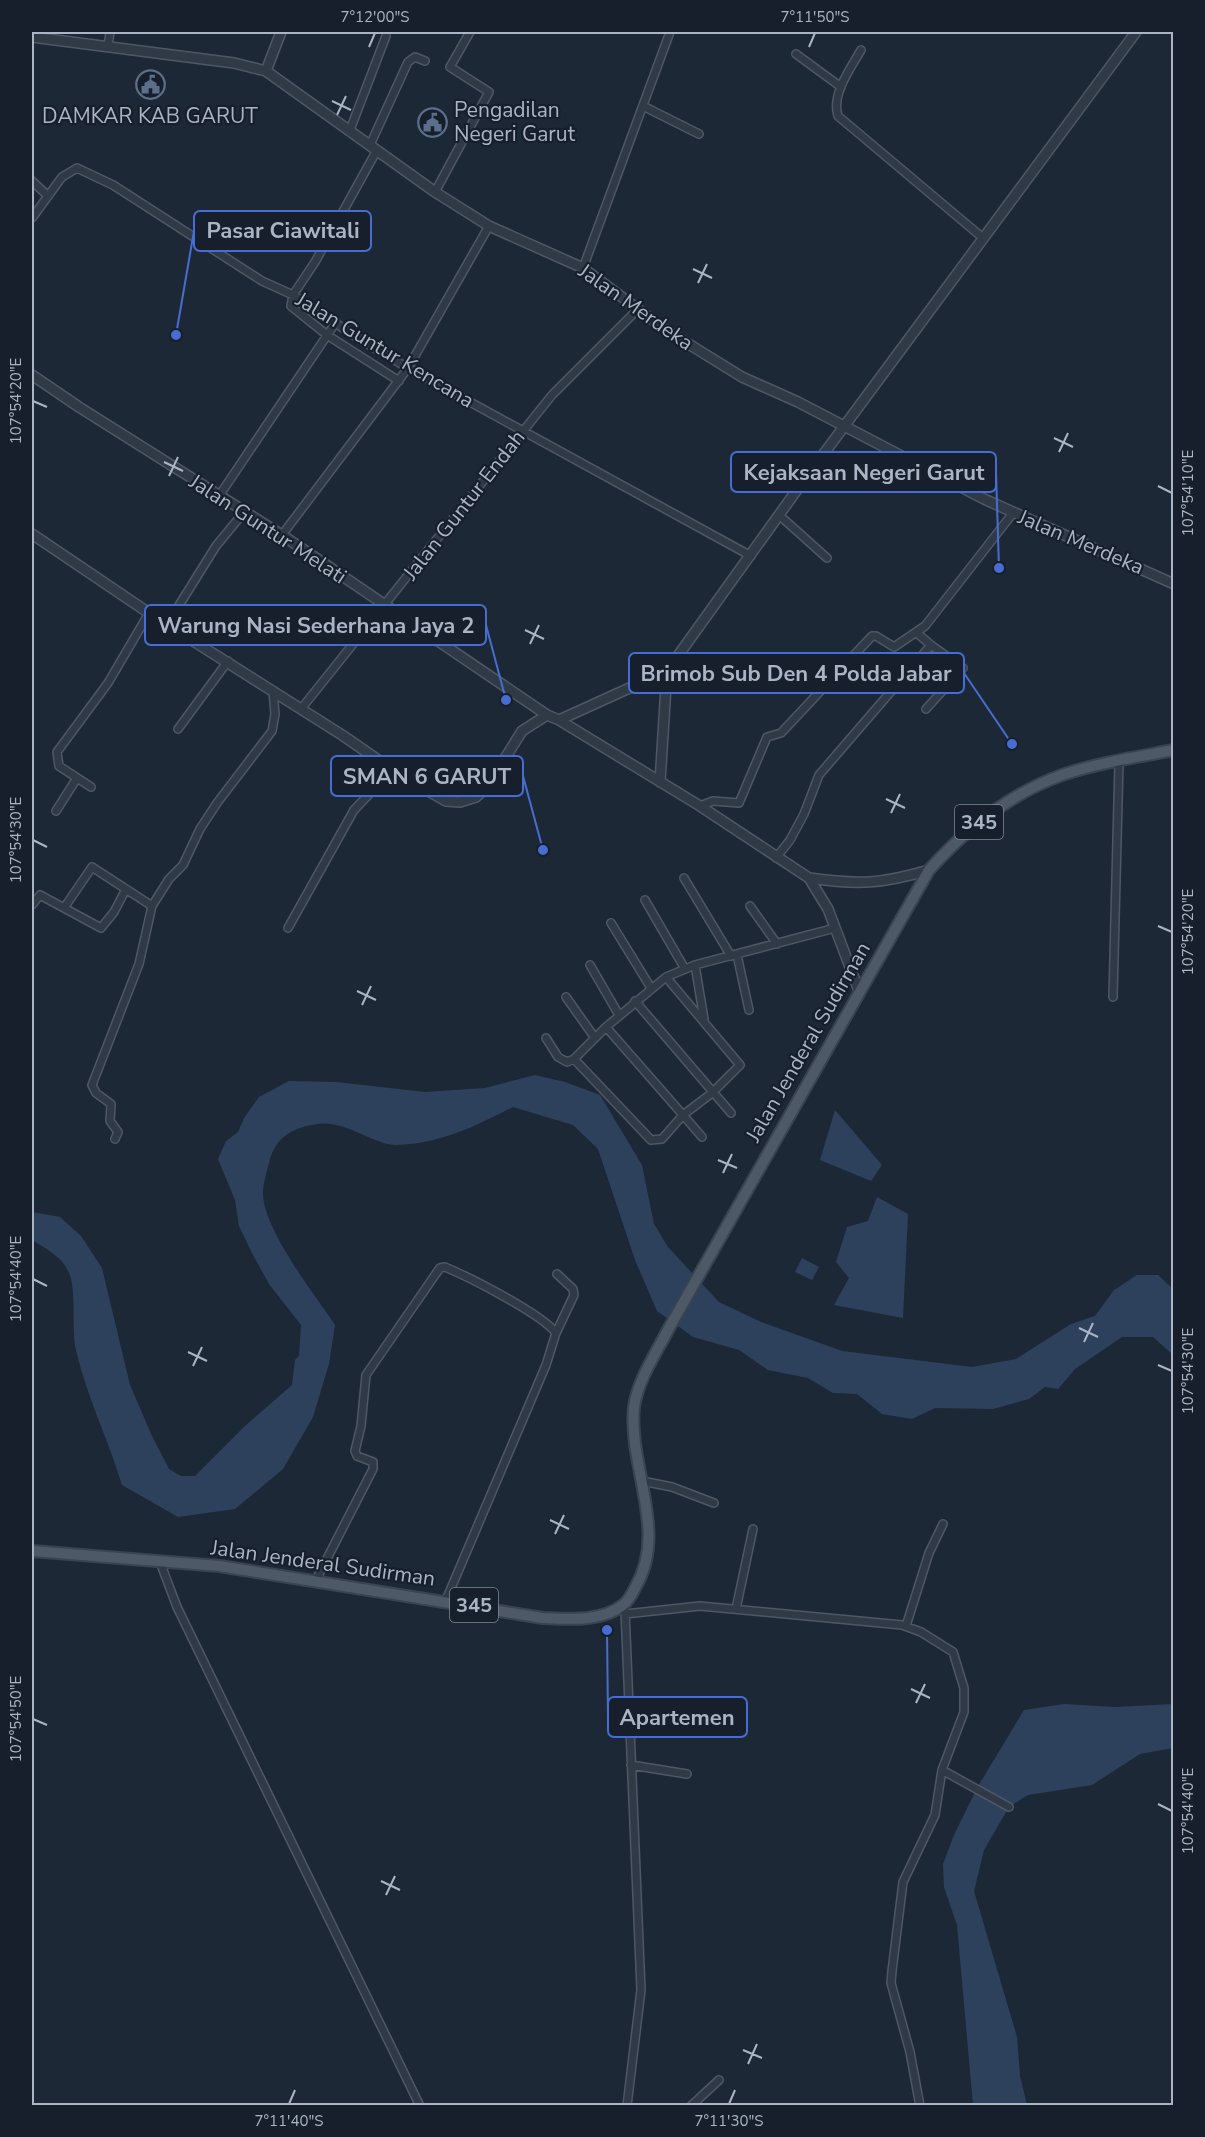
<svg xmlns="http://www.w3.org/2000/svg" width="1205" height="2137" viewBox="0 0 1205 2137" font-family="'Nunito Sans',sans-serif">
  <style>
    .water { fill: #2d415d }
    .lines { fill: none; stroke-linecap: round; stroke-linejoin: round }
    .minor-casing { stroke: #4e5765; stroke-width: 10 }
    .tertiary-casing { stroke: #4e5765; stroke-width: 12 }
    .primary-casing { stroke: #3a4350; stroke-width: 14 }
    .minor { stroke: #303a47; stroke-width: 7 }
    .tertiary { stroke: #303a47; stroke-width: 9 }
    .primary { stroke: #4e5967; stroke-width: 10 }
    .ticks { fill: none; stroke: #aab4c4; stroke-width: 2 }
    .labels { text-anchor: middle; stroke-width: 4.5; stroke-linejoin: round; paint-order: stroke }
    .shield { fill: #161f2b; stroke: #7e8796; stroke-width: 1.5 }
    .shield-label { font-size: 20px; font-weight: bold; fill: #aab4c4 }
    .poi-label { font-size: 21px; fill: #aab4c4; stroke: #161f2b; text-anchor: start }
    .street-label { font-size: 21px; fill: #aab4c4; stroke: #161f2b }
    .leader { fill: none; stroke: #476dd2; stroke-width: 2 }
    .callout-dot { fill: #476dd2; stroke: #161f2b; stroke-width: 2 }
    .callout { fill: #161f2b; stroke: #476dd2; stroke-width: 2 }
    .callout-label { font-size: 22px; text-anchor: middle; font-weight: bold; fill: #aab4c4 }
    .neatline { fill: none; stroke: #aab4c4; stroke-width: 2 }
    .ticks-label { font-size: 15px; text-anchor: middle; fill: #aab4c4 }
  </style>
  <rect width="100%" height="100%" fill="#1d2836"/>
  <path class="water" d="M 535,1075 L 565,1082 L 600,1095 L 642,1165 L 654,1224 L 668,1247 L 719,1302 L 761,1322 L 842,1351 L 972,1367 L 1016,1359 L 1071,1324 L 1095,1316 L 1114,1290 L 1137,1275 L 1158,1275 L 1173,1289 L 1173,1374 L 1171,1353 L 1153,1337 L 1122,1337 L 1075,1369 L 1058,1389 L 1045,1387 L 1029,1399 L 993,1409 L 935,1408 L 912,1419 L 882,1414 L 857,1394 L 833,1393 L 808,1378 L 768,1370 L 739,1350 L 693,1337 L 657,1311 L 635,1260 L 598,1149 L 573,1125 L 513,1107 C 476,1126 439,1144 397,1145 C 375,1146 346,1120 318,1124 C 293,1127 275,1137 269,1163 C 267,1171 264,1181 263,1189 C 260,1226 314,1293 335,1325 L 329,1364 L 313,1417 L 283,1469 L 235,1509 L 178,1517 L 122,1485 C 108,1439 87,1397 76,1350 C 71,1328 77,1292 69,1273 C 63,1257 45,1248 32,1240 L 32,1212 L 60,1217 L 81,1236 L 102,1268 L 130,1385 L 152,1436 L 169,1469 L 181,1476 L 195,1476 L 246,1425 L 292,1385 L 295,1360 L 299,1356 L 301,1325 L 269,1284 L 253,1255 L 239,1226 L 235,1200 L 218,1159 L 226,1141 L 238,1132 L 244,1118 L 259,1097 L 289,1081 L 336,1082 L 425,1092 L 485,1088 Z
    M 835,1110 L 882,1165 L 871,1181 L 820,1160 Z
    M 877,1197 L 908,1214 L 903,1318 L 834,1305 L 849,1278 L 836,1262 L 847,1227 L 868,1221 Z
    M 802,1258 L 819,1267 L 812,1280 L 795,1272 Z
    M 1064,1704 L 1115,1707 L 1173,1704 L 1173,1748 L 1140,1754 L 1092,1785 L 1028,1795 L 1009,1807 L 984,1850 L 974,1891 L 1017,2037 L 1020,2076 L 1027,2105 L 973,2105 L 957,1925 L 944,1887 L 943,1864 L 954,1835 L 977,1788 L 1024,1710 Z"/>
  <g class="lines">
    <defs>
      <path id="minor" d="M 108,46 L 110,32
        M 861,50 C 851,68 831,94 838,116 L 983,238
        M 796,54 L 841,87
        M 643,106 L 699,134
        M 350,130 L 386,36
        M 370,145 L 408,62 L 415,57 L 425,61
        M 377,150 L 315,262 L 293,295 L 291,306 L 327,335 L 399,381
        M 32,181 L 47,195
        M 435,192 L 489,92 L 450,67 L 470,32
        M 32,218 L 62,177 L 77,168 L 113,185 L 262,281 L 293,295 L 364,342 L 408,368 L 751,556
        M 583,268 L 670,32
        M 219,496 L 336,322
        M 779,515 L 827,558
        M 282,535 L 408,368 L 489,226
        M 168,623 L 216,546 L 244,512
        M 301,709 L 552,395 L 637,310
        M 926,709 L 963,668 L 931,645
        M 178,729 L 228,661
        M 91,787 L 59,766 L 57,752 L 108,683 L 149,613
        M 700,806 L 713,801 L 739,803 L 767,737 L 781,733 L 872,636 L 876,636 L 894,647 L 925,626 L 1013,513
        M 56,811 L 77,778
        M 776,858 L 790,840 L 804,814 L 819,775 L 931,645 L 918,634
        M 684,878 L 731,956
        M 645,900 L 685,969
        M 32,905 L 40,895 L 101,928 L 114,912 L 126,889
        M 750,906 L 777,944
        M 64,908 L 92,867 L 152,906
        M 611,923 L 651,988
        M 288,928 L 354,810 L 392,770
        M 737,955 L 749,1010
        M 590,965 L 619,1015
        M 695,965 L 704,1019
        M 666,977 L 740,1065 L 712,1093 L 683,1115 L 606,1027 L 666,977 L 695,965 L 835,928
        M 566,997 L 595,1038
        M 1113,997 L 1119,762
        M 635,1001 L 731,1113
        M 606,1027 L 574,1059 L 651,1140 L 662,1139 L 683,1115 L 702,1137
        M 546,1038 L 558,1057 L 567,1062 L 574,1059
        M 115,1139 L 118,1132 L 110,1121 L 111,1104 L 96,1093 L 92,1085 L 139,964 L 152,906 L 169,879 L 183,865 L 200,829 L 217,803 L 272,731 L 275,714 L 273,691
        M 556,1333 L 574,1295 L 573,1289 L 557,1274
        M 642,1481 L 672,1487 L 714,1503
        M 160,1562 L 177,1607 L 420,2106
        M 316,1580 L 373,1469 L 373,1462 L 357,1456 L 355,1451 L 361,1426 L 366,1375 L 435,1275 L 440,1268 L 445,1267 C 469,1277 542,1314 556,1333 L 546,1365 L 446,1600
        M 736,1609 L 753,1529
        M 625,1610 L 641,1990 L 627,2106
        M 625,1614 L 700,1606 L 902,1625 L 921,1632 L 953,1652 L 964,1688 L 964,1712 L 942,1770 L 935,1815 L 903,1882 L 892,1971 L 891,1983 L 910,2052 L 920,2106
        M 906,1626 L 929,1553 L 943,1524
        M 631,1765 L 687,1774
        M 942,1770 L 1009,1807
        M 691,2106 L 719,2080"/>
      <path id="tertiary" d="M 32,37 L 234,63 L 266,71 L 435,192 L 489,226 L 583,268 L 666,330 L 742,377 L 798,402 L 984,499 L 1174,584
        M 266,71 L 281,32
        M 32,375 L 79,407 L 282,535 L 547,715
        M 32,534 L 149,613 L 342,735 L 400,775 L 446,801 L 460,802 L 476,797 L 487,787 L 522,731 L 547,715 L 559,720 L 700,806 L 809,878 L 828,909 L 859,991
        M 559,720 L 667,671
        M 660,782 L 667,671 L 794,494 L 1136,32
        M 809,878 C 858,885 882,884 929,870"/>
      <path id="primary" d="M 32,1551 L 219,1566 L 543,1618 C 568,1619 602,1622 623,1605 C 629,1601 633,1592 636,1586 C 668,1531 628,1466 634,1407 C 638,1379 657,1352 669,1328 L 929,870 C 966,829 1009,794 1062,775 C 1097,763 1137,757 1174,750"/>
    </defs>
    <use href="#minor" class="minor-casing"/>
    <use href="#tertiary" class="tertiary-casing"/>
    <use href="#primary" class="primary-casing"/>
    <use href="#minor" class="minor"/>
    <use href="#tertiary" class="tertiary"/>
    <use href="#primary" class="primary"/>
  </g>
  <path class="ticks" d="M 369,47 L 375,33M 809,47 L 815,33M 332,101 L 351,110M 337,115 L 346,96M 693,269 L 712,278M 698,283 L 707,264M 33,401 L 47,407M 1054,438 L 1073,447M 1059,452 L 1068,433M 164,462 L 183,471M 169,476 L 178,457M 1158,486 L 1172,493M 525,630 L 544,639M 530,644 L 539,625M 886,799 L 905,808M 891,813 L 900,794M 33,840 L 47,847M 1158,926 L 1172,932M 357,991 L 376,1000M 362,1005 L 371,986M 718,1160 L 737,1168M 723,1173 L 732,1154M 33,1279 L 47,1286M 1079,1328 L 1098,1337M 1084,1342 L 1093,1323M 188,1352 L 207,1361M 1158,1365 L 1172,1371M 193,1366 L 202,1347M 550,1520 L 569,1529M 555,1534 L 564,1515M 911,1689 L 930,1698M 916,1703 L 925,1684M 33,1719 L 47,1725M 1158,1804 L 1172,1811M 381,1881 L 400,1890M 386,1895 L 395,1876M 743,2050 L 762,2058M 748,2064 L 757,2044M 289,2104 L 295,2090M 729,2104 L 735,2090"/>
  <defs>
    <symbol id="civic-ring" viewBox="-11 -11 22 22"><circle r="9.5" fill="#161f2b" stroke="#5c6f8a" stroke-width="1.5"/><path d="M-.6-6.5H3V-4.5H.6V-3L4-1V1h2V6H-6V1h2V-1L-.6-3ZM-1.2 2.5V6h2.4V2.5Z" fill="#5c6f8a"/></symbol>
  </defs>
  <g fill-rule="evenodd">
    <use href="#civic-ring" x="134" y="68" width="33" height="33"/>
    <use href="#civic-ring" x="416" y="106" width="33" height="33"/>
  </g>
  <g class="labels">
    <g class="shield">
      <rect x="955" y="805" width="48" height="34" rx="4.5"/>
      <rect x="450" y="1588" width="48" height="34" rx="4.5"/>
    </g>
    <g class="shield-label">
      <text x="979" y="829">345</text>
      <text x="474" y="1612">345</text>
    </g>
    <g class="poi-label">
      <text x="454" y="117">Pengadilan<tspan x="454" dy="24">Negeri Garut</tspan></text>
      <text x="150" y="123" text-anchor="middle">DAMKAR KAB GARUT</text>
    </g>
    <g class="street-label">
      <text transform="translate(636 307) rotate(35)" y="7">Jalan Merdeka</text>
      <text transform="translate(385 350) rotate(31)" y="7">Jalan Guntur Kencana</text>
      <text transform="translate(464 505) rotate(-52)" y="7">Jalan Guntur Endah</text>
      <text transform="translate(268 529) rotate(33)" y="7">Jalan Guntur Melati</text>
      <text transform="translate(1081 542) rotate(23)" y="7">Jalan Merdeka</text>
      <text transform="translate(808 1042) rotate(-60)" y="7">Jalan Jenderal Sudirman</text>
      <text transform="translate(323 1563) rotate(8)" y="7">Jalan Jenderal Sudirman</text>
    </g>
  </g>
  <path class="leader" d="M176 335L194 231M999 568L996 472M506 700L486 625M1012 744L964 673M543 850L523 776M607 1630L608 1717"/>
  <g class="callout-dot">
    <circle cx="176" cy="335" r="6"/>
    <circle cx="999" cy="568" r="6"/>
    <circle cx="506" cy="700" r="6"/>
    <circle cx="1012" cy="744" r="6"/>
    <circle cx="543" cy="850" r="6"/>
    <circle cx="607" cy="1630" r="6"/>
  </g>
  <g class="callout">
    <rect x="194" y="211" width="177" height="40" rx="6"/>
    <rect x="731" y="452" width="265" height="40" rx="6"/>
    <rect x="145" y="605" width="341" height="40" rx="6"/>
    <rect x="629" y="653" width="335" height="40" rx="6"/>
    <rect x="331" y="756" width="192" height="40" rx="6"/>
    <rect x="608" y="1697" width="139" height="40" rx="6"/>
  </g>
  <g class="callout-label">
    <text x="283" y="238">Pasar Ciawitali</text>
    <text x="864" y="480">Kejaksaan Negeri Garut</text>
    <text x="316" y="633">Warung Nasi Sederhana Jaya 2</text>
    <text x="796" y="681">Brimob Sub Den 4 Polda Jabar</text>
    <text x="427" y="784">SMAN 6 GARUT</text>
    <text x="677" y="1725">Apartemen</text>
  </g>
  <rect width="1205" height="2137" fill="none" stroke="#161f2b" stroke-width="66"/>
  <rect x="33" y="33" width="1139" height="2071" class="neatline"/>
  <g class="ticks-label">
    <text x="375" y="22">7°12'00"S</text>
    <text x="815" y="22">7°11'50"S</text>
    <text transform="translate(16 401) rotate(-90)" y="5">107°54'20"E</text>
    <text transform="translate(1188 493) rotate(-90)" y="5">107°54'10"E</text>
    <text transform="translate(16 840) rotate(-90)" y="5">107°54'30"E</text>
    <text transform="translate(1188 932) rotate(-90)" y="5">107°54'20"E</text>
    <text transform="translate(16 1279) rotate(-90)" y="5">107°54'40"E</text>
    <text transform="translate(1188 1371) rotate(-90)" y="5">107°54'30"E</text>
    <text transform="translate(16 1719) rotate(-90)" y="5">107°54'50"E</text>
    <text transform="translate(1188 1811) rotate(-90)" y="5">107°54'40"E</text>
    <text x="289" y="2126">7°11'40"S</text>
    <text x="729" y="2126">7°11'30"S</text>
  </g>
</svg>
